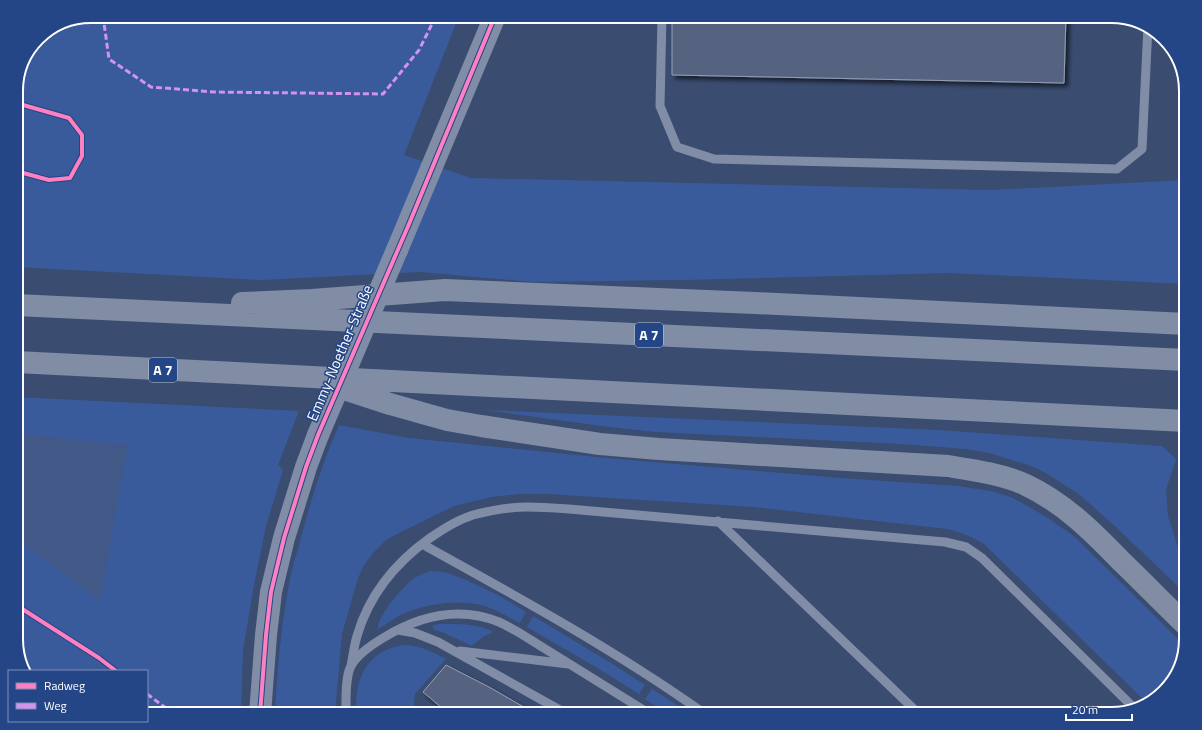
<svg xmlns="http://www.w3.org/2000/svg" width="1202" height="730" viewBox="0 0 1202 730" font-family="'Titillium Web',sans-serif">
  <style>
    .green { fill: #395b9c }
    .water { fill: #425988 }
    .building { fill: #566480; stroke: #959fb4; filter: url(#shadow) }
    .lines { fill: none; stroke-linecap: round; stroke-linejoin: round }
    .service { stroke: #818da6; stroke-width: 9 }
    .tertiary { stroke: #818da6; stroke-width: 22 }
    .motorway { stroke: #818da5; stroke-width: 22 }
    .tertiary-bridge { stroke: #818da6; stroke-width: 22 }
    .quiet { stroke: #d193ec; stroke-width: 3; stroke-dasharray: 6 3; stroke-linecap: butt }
    .cycleway-casing { stroke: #244586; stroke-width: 6 }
    .cycleway { stroke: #ff80c0; stroke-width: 4 }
    .labels { text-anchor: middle; stroke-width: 3; stroke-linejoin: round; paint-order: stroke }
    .shield { fill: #244586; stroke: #bdc7db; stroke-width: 1 }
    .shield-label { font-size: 14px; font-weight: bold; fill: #fff }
    .street-label { font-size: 15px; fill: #fff; stroke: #244586 }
    .rim { fill: none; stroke: #fff; stroke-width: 2 }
  </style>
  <defs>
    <filter id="shadow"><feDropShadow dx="3.5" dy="3.5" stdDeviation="2" flood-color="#0009"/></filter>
  </defs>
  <rect width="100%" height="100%" fill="#3a4c70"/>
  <path class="green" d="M 91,16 L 459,16 L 404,155 L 471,178 L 990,190 L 1186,180 L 1186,284 L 949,273 L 685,280 L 533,282 L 420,272 L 262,280 L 16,267 L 16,87 L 38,38 L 63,22 Z
    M 16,397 L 299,411 L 278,465 L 283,470 L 266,526 L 254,585 L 243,650 L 241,714 L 147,714 L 147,671 L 25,671 L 16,643 Z
    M 485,410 L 939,430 L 1162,446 L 1176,459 L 1166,490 L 1168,516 L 1181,557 L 1186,565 L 1186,594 L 1118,529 L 1080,495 L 1046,473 L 1031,466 L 989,453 L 966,449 L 901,444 L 656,432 L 609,427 Z
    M 339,425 L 409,438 L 606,458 L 841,478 L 958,486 L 991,491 L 1011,497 L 1031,508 L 1048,518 L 1075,537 L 1184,645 L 1176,676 L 1148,704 L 984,544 C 972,537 961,532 947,529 L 754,507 L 547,494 L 520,494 L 491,497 L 454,506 L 397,534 L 385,541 L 375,551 L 364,565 L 358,578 L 342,634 L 335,714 L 275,714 C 277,671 281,627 289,584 C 291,571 295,559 299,546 C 309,505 322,464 339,425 Z
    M 430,571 L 444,572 L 464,579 L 500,596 L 526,612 L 520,623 C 508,617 494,608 481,605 C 456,599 427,604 405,613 C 395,617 387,624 378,629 C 376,618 405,583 416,577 C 420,575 426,573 430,571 Z
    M 533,616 L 611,663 L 645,685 L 639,694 L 599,669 L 527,627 Z
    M 439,624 C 458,624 477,623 493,632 C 484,636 479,639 472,646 L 442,632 L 435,630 L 432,627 L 434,625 Z
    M 404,645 C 420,645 432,652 446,659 L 415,694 L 413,714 L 359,714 C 355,707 356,700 357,693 C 361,665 377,649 404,645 Z
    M 652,689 L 686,711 L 690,714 L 667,714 L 645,699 Z"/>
  <path class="water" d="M 16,433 L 128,445 L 100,601 L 16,538 Z"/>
  <path class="building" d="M 672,16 L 1066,16 L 1064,83 L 672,75 Z
    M 446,665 L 489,687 L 536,714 L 449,714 L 423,692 Z"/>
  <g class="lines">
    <path class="service" d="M 662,16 L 660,106 L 677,147 L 714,159 L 1117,169 L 1142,149 L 1148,26
      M 718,521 L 919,714
      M 422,544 C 518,597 615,650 705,714
      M 398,630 L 415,633 L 438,642 L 567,714
      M 460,651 L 568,664
      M 351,666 C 353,656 354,646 357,636 C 369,595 395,563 430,538 C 443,529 457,520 473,515 C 489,511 510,507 527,507 C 541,507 555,508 569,509 L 945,542 L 966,547 L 982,558 L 1134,708
      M 346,714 C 346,701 345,677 351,666 C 357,655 373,644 383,638 C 419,616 459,606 499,622 C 506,625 512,629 518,632 L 650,714"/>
    <path class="tertiary" d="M 397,250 L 495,16
      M 260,714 L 266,635 L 271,592 L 284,538 L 306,467 L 318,435"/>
    <path class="motorway" d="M 242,303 L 312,300 L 445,290 L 755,303 L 1186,324
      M 16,305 L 1186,360
      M 16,362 L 1186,421
      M 335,386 L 390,404 L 447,420 L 481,426 L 600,444 L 659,449 L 948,466 C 973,470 1001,474 1024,484 C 1063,502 1092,531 1121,561 C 1143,582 1164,604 1186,625"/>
    <path class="tertiary-bridge" d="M 318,435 L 397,250"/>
    <path class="quiet" d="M 103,16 L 109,59 L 151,87 L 214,92 L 383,94 L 419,50 L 436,16
      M 1186,469 C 1182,494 1175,519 1186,544
      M 147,694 L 174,714"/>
    <defs>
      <path id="cycleway" d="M 16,103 L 69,118 L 82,135 L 82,156 L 70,178 L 49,180 L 16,171
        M 16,605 L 99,658 L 116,671
        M 260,714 L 266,635 L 271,592 L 284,538 L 306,467 L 318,435 L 409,224 L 495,16"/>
    </defs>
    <use href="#cycleway" class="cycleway-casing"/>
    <use href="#cycleway" class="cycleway"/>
  </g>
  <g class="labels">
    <g class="shield">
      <rect x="635" y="323" width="28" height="24" rx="3"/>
      <rect x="149" y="358" width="28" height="24" rx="3"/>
    </g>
    <g class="shield-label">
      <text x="649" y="340">A 7</text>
      <text x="163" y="375">A 7</text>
    </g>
    <g class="street-label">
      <text transform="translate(340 353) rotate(-67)" y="5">Emmy-Noether-Straße</text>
    </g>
  </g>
  <path d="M0 0H1202V730H0ZM91 23H1111A68 68 0 0 1 1179 91V639A68 68 0 0 1 1111 707H91A68 68 0 0 1 23 639V91A68 68 0 0 1 91 23Z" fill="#244586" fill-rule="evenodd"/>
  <path class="rim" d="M91 23H1111A68 68 0 0 1 1179 91V639A68 68 0 0 1 1111 707H91A68 68 0 0 1 23 639V91A68 68 0 0 1 91 23Z"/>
  <rect x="8" y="670" width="140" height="52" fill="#244586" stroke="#7c8fb6"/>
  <rect x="16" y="683" width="20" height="6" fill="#ff80c0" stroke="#7c8fb6"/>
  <text x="44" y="690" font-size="12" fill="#ffffff">Radweg</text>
  <rect x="16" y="703" width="20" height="6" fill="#d193ec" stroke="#7c8fb6"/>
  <text x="44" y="710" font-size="12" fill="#ffffff">Weg</text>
  <path d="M1066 714v6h66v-6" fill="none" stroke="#ffffff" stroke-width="2"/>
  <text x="1072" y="714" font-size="12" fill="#ffffff" stroke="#244586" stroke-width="3" paint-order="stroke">20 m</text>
</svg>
